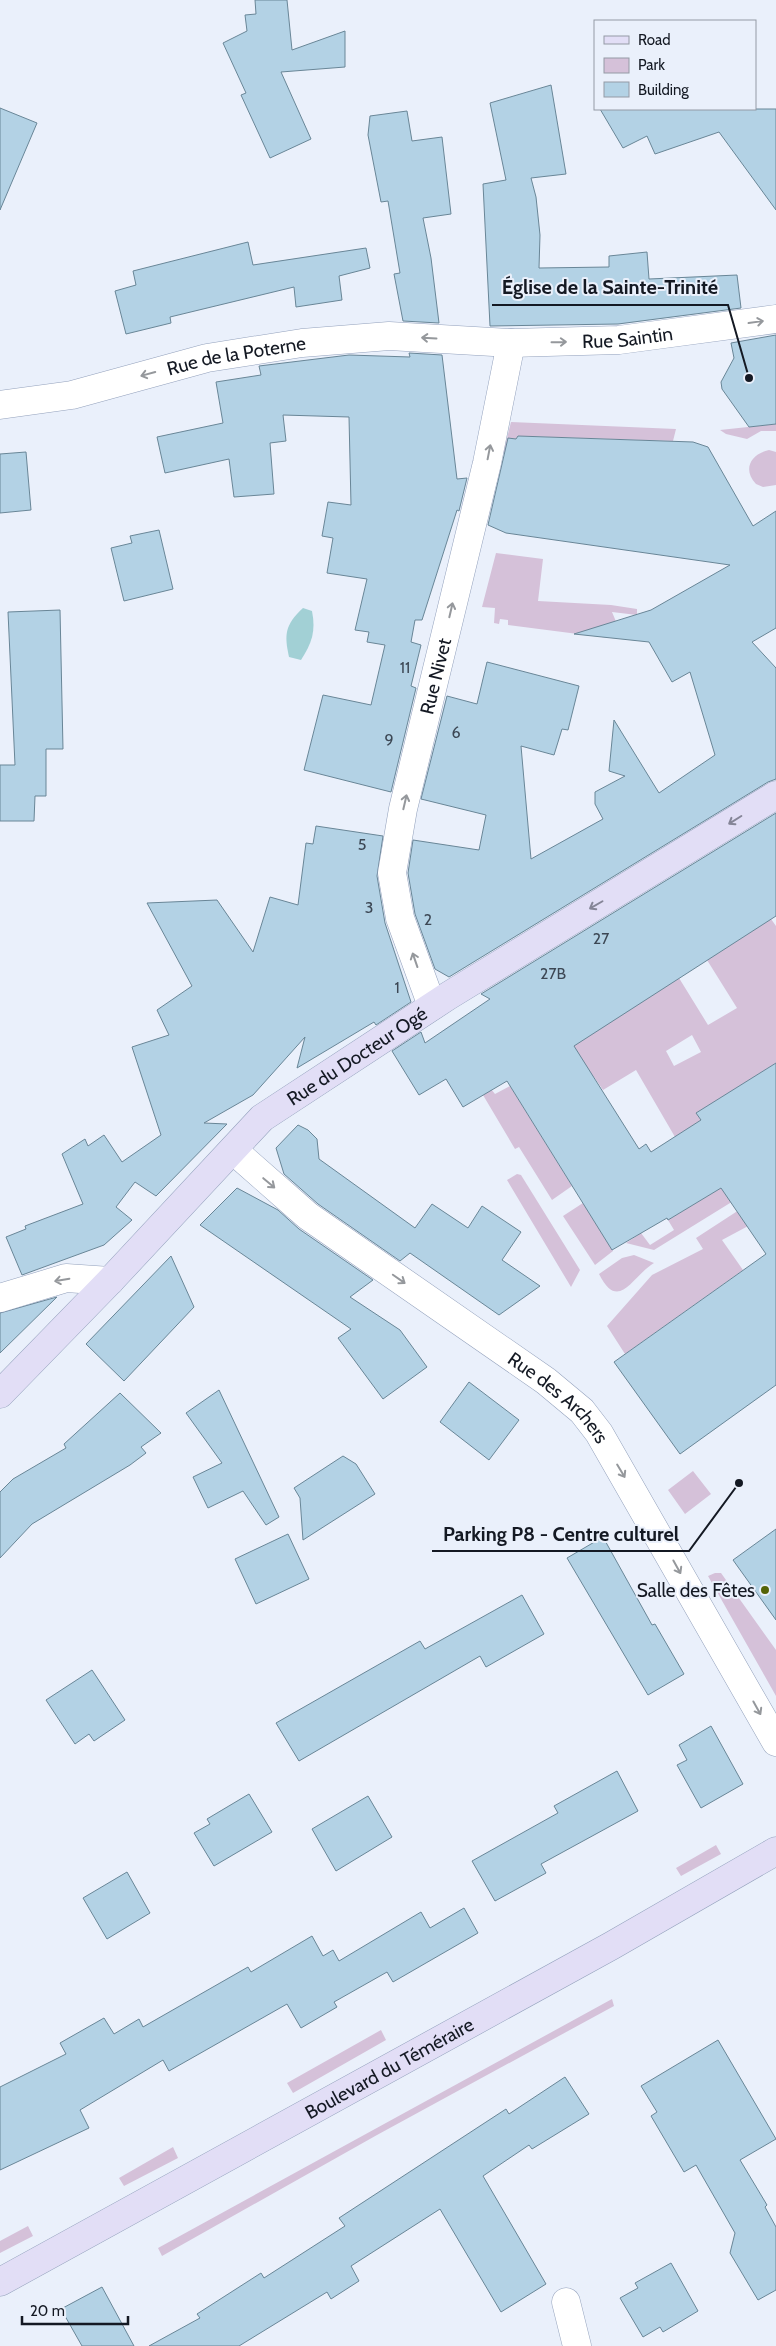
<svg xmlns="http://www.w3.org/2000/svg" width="776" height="2346" viewBox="0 0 776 2346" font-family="Cabin,sans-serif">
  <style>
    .green { fill: #d5c1d9; fill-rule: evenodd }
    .water { fill: #a2d0d5 }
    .building { fill: #b3d2e5; stroke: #698697 }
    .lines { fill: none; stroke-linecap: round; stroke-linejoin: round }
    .street-casing { stroke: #93a1bc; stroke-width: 29 }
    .secondary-casing { stroke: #93a1bc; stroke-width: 29 }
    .street { stroke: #fff; stroke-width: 28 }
    .secondary { stroke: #e2def6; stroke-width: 28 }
    .oneway { stroke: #95989c }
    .oneway2 { stroke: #858597 }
    .poi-dot { fill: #546306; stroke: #eaf0fb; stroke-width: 2 }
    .labels { text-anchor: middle; stroke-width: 4; stroke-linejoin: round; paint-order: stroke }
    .number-label { font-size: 16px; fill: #3c4754 }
    .street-label { font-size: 19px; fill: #141923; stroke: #eaf0fb }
    .poi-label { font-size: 19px; fill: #141923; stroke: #eaf0fb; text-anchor: end }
    .leader { fill: none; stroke: #141923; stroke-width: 2 }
    .callout-dot { fill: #141923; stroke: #eaf0fb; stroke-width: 2 }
    .callout-label { font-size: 20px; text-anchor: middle; font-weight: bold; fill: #141923; stroke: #eaf0fb; stroke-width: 4; stroke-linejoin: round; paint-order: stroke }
  </style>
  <rect width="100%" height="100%" fill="#eaf0fb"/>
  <path class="green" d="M 511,422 L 676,429 L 673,441 L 519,436 L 503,454 Z
    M 776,424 L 776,431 L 761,431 L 747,439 L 726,434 L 720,430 Z
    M 769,450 L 776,452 L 776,485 L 763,487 L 756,484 C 742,469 751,454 769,450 Z
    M 496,553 L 543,559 L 538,601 L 611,605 L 637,609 L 637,615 L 612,612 L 617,624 L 609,638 L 508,625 L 508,620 L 500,619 L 499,624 L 494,623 L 495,608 L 482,607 Z
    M 771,919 L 776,926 L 776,1063 L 697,1113 L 701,1120 L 675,1137 L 636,1070 L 603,1090 L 594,1077 L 586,1082 L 562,1043 L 679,978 L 708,1025 L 737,1008 L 707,960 ZM 692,1035 L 701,1052 L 674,1066 L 666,1051 Z
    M 510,1086 L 572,1186 L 552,1200 L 519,1147 L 515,1149 L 483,1095 L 491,1089 L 495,1094 Z
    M 517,1174 L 521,1175 L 580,1270 L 571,1287 L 507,1180 Z
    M 734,1180 L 743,1195 L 654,1250 L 626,1243 L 641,1233 L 650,1245 L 674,1230 L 668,1220 Z
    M 776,1186 L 776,1211 L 722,1240 L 743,1270 L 625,1354 L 607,1326 L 652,1275 L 703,1249 L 696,1238 Z
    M 583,1203 L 613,1251 L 595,1265 L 563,1216 Z
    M 634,1255 L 654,1263 C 631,1277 619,1313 599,1274 L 622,1258 Z
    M 693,1471 L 711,1494 L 685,1514 L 668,1490 Z
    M 715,1573 L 721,1573 L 776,1650 L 776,1696 L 708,1576 Z
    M 716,1845 L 721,1854 L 681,1876 L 676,1868 Z
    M 612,1999 L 614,2006 L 377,2135 L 162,2256 L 158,2248 Z
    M 381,2030 L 386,2040 L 293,2093 L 287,2083 Z
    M 173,2147 L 178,2158 L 124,2186 L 119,2178 Z
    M 28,2226 L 33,2236 L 0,2253 L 0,2241 Z"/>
  <path class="water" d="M 303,608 L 312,611 C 316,631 312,643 301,660 L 289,657 C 284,634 285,625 303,608 Z"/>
  <path class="building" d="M 255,0 L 287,0 L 292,50 L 345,31 L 345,67 L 281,72 L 311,139 L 270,158 L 241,95 L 246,93 L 223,43 L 247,31 L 245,15 L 256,14 Z
    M 551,85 L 566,174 L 531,178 L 536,197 L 540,235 L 539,268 L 609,267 L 609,256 L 647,252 L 649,279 L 737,275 L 741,308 L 618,324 L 490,326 L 483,184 L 506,180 L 490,103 Z
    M 0,108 L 37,123 L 0,210 Z
    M 600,109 L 776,109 L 776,210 L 719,132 L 655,154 L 647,136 L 623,148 Z
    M 407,111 L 412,141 L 442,137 L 451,214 L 423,218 L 431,258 L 439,323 L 403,321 L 394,274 L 400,273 L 388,201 L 381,202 L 368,135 L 370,116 Z
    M 248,242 L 253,265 L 366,248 L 370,268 L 339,276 L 342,300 L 296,307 L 294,287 L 170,317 L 171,323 L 126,334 L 115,291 L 136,285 L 133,271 Z
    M 776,335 L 776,424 L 749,427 L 722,389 L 721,382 L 734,358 L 731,343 Z
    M 409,353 L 442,355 L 457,479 L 467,478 L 459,511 L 457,510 L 422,620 L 415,620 L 411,642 L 421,645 L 411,686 L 416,688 L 391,792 L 304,770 L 323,695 L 371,705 L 385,645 L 367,642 L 369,632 L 355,630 L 367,579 L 327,573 L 333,538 L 322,536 L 328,502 L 351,505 L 349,417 L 283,415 L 286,441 L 270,443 L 274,494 L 234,497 L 229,459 L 165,473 L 157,437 L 223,423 L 216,382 L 261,375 L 259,366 L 349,355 L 410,357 Z
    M 518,436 L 693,442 L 708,447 L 753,526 L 776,511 L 776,628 L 752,642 L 776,668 L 776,779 L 768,782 L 449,977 L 435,969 L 415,914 L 408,873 L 413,840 L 479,850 L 486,815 L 421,799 L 447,696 L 477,704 L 487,662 L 579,686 L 568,730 L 562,729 L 554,755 L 521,746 L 531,859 L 603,819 L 595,804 L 595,792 L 625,776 L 609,771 L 614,720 L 659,793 L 715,755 L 690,672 L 672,682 L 649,642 L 574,634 L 651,610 L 730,565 L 506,533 L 488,525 L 508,438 L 516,439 Z
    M 26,452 L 31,510 L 0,513 L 0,454 Z
    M 159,530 L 173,589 L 124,601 L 111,548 L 132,543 L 130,536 Z
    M 60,610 L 63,749 L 46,749 L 46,796 L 35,796 L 34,821 L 0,821 L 0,765 L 15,765 L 8,612 Z
    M 776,813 L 776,916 L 574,1046 L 639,1149 L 646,1144 L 651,1152 L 701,1120 L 696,1113 L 776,1063 L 776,1385 L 680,1454 L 614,1362 L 766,1254 L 721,1188 L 668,1220 L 667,1218 L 612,1250 L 507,1081 L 463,1107 L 446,1079 L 419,1095 L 392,1051 L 421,1032 L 425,1043 L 490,999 L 481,994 Z
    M 316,826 L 383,836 L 377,876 L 385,923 L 411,1002 L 376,1025 L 374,1022 L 297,1068 L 305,1037 L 253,1095 L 204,1123 L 227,1124 L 156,1196 L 135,1182 L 116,1207 L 132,1220 L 104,1245 L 22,1275 L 6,1237 L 26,1229 L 25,1226 L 83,1204 L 62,1154 L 85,1139 L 88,1146 L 104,1135 L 122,1162 L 161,1135 L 132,1047 L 169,1035 L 157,1010 L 192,986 L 147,903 L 217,900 L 253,952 L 270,897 L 298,905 L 306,843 L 313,844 Z
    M 298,1125 L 308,1130 L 317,1139 L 319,1159 L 415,1228 L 432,1204 L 468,1228 L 482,1206 L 521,1232 L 502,1260 L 540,1286 L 499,1315 L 410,1253 L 400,1261 L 318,1204 L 284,1174 L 276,1148 Z
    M 237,1188 L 278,1210 L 299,1229 L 373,1280 L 350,1297 L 400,1330 L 427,1367 L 383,1399 L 338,1338 L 351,1329 L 200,1225 Z
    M 171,1256 L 194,1307 L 124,1381 L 86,1344 Z
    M 57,1297 L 0,1353 L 0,1313 Z
    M 469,1382 L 519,1420 L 489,1460 L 440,1422 Z
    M 219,1390 L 279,1517 L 266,1525 L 243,1491 L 208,1508 L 193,1477 L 222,1463 L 186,1413 Z
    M 120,1393 L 161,1433 L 141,1447 L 146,1453 L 130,1465 L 32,1524 L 0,1558 L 0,1492 L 13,1479 L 66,1448 L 64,1444 Z
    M 343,1456 L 356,1464 L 375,1494 L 303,1540 L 300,1498 L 294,1488 Z
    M 776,1529 L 776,1620 L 733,1560 Z
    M 288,1534 L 309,1579 L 256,1604 L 235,1559 Z
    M 603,1537 L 652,1625 L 655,1624 L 684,1674 L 648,1695 L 567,1558 Z
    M 522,1595 L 544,1634 L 486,1667 L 480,1656 L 299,1761 L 276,1723 L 420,1641 L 425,1649 Z
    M 92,1670 L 125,1720 L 94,1741 L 89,1734 L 75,1744 L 46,1700 Z
    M 711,1726 L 743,1784 L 701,1808 L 677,1765 L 687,1760 L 679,1745 Z
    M 617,1771 L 638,1811 L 541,1864 L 546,1873 L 495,1901 L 472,1861 L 558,1813 L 554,1806 Z
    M 249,1794 L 272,1832 L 214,1866 L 194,1833 L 210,1824 L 207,1819 Z
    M 368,1796 L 392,1837 L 336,1871 L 312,1829 Z
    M 127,1872 L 150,1913 L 107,1939 L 83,1898 Z
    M 464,1908 L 478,1933 L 393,1982 L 387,1972 L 334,2002 L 337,2007 L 301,2028 L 287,2004 L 169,2071 L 163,2060 L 80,2110 L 89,2128 L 0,2170 L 0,2087 L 66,2054 L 60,2043 L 104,2018 L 114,2034 L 139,2019 L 143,2027 L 248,1967 L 251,1972 L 312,1936 L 323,1956 L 333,1950 L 339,1961 L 421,1912 L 430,1928 Z
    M 718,2040 L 776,2139 L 740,2160 L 767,2205 L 765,2207 L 776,2227 L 776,2290 L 758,2300 L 730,2253 L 735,2233 L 696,2165 L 684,2172 L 651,2116 L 657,2112 L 641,2086 Z
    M 565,2077 L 589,2114 L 532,2149 L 529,2145 L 483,2176 L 546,2284 L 501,2312 L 440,2209 L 351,2266 L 359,2281 L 331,2299 L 327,2292 L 239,2346 L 149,2346 L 200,2318 L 197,2314 L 261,2273 L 264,2278 L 345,2226 L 339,2218 L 506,2109 L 509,2114 Z
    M 671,2263 L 698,2311 L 663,2332 L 660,2327 L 643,2337 L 620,2298 L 638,2288 L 635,2283 Z
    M 102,2287 L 134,2346 L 82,2346 L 61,2309 Z"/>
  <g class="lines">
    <defs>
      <g id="street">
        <path id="s1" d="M 0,405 L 72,395 L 207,358 L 302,343 L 389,336 L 511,343 L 619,340 L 776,319"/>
        <path id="s2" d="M 432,1006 L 400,918 L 392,873 L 403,809 L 487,463 L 511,343"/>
        <path id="s3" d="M 233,1150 L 308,1216 L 546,1381 L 582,1411 L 599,1433 L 776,1742"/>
        <path d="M 0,1298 L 66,1278 L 110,1281"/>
        <path d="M 566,2302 L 577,2346"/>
      </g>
      <g id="secondary">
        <path id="s4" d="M 0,1394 L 110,1281 L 262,1118 L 448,996 L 776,795"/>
        <path id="s5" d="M 0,2282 L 611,1946 L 776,1851"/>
      </g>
    </defs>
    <use href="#street" class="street-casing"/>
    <use href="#secondary" class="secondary-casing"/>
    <use href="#street" class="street"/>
    <use href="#secondary" class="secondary"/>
  </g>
  <defs><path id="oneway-shaft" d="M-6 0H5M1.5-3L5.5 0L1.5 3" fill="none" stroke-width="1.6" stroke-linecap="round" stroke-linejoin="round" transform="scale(1.25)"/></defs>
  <g class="oneway">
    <use href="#oneway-shaft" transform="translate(756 322) rotate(-8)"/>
    <use href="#oneway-shaft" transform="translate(429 338) rotate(-177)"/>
    <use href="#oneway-shaft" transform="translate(559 342) rotate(-1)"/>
    <use href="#oneway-shaft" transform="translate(148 374) rotate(165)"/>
    <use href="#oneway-shaft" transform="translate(489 452) rotate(-79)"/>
    <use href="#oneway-shaft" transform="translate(451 610) rotate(-77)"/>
    <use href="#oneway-shaft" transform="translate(405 802) rotate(-77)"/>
    <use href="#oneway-shaft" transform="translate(415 960) rotate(-109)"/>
    <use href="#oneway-shaft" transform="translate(269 1183) rotate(40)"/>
    <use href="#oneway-shaft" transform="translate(399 1279) rotate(35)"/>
    <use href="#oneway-shaft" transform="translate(62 1280) rotate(170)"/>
    <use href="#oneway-shaft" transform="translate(621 1471) rotate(59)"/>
    <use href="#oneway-shaft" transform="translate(677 1567) rotate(61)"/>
    <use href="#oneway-shaft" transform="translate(757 1708) rotate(61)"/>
  </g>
  <g class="oneway2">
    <use href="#oneway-shaft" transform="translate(735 820) rotate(148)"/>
    <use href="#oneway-shaft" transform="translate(596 905) rotate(150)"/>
  </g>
  <circle class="poi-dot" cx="765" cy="1590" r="5"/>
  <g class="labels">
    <g class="number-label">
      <text x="405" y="673">11</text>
      <text x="456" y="738">6</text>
      <text x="389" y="745">9</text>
      <text x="362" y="850">5</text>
      <text x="369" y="913">3</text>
      <text x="428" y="925">2</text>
      <text x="601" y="944">27</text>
      <text x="553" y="979">27B</text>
      <text x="397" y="993">1</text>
    </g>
    <g class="street-label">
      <text dy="7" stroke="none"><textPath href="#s1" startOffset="635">Rue Saintin</textPath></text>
      <text dy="7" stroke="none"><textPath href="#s1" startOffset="242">Rue de la Poterne</textPath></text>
      <text dy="7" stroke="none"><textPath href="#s2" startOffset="341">Rue Nivet</textPath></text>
      <text dy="7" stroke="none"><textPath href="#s4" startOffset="494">Rue du Docteur Ogé</textPath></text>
      <text dy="7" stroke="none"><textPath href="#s3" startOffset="410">Rue des Archers</textPath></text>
      <text dy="7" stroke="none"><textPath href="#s5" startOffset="444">Boulevard du Téméraire</textPath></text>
    </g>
    <g class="poi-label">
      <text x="755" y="1597">Salle des Fêtes</text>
    </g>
  </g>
  <path class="leader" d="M749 378L728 305H492M739 1483L689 1551H432"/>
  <g class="callout-dot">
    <circle cx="749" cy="378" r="5"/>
    <circle cx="739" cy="1483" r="5"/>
  </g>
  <g class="callout-label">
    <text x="610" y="294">Église de la Sainte-Trinité</text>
    <text x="561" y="1541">Parking P8 - Centre culturel</text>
  </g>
  <rect x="594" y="20" width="162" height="90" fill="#eaf0fb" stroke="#949aa5"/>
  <rect x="604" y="36" width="25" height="8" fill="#e2def6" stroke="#949aa5"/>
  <text x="638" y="45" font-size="15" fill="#141923">Road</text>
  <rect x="604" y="58" width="25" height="15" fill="#d5c1d9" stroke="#949aa5"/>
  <text x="638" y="70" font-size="15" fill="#141923">Park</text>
  <rect x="604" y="82" width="25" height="15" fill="#b3d2e5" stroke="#949aa5"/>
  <text x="638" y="95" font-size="15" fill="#141923">Building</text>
  <path d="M22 2316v8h106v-8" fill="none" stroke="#141923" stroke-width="2.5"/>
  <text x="30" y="2316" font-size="15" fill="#141923" stroke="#eaf0fb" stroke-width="4" paint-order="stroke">20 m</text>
</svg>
